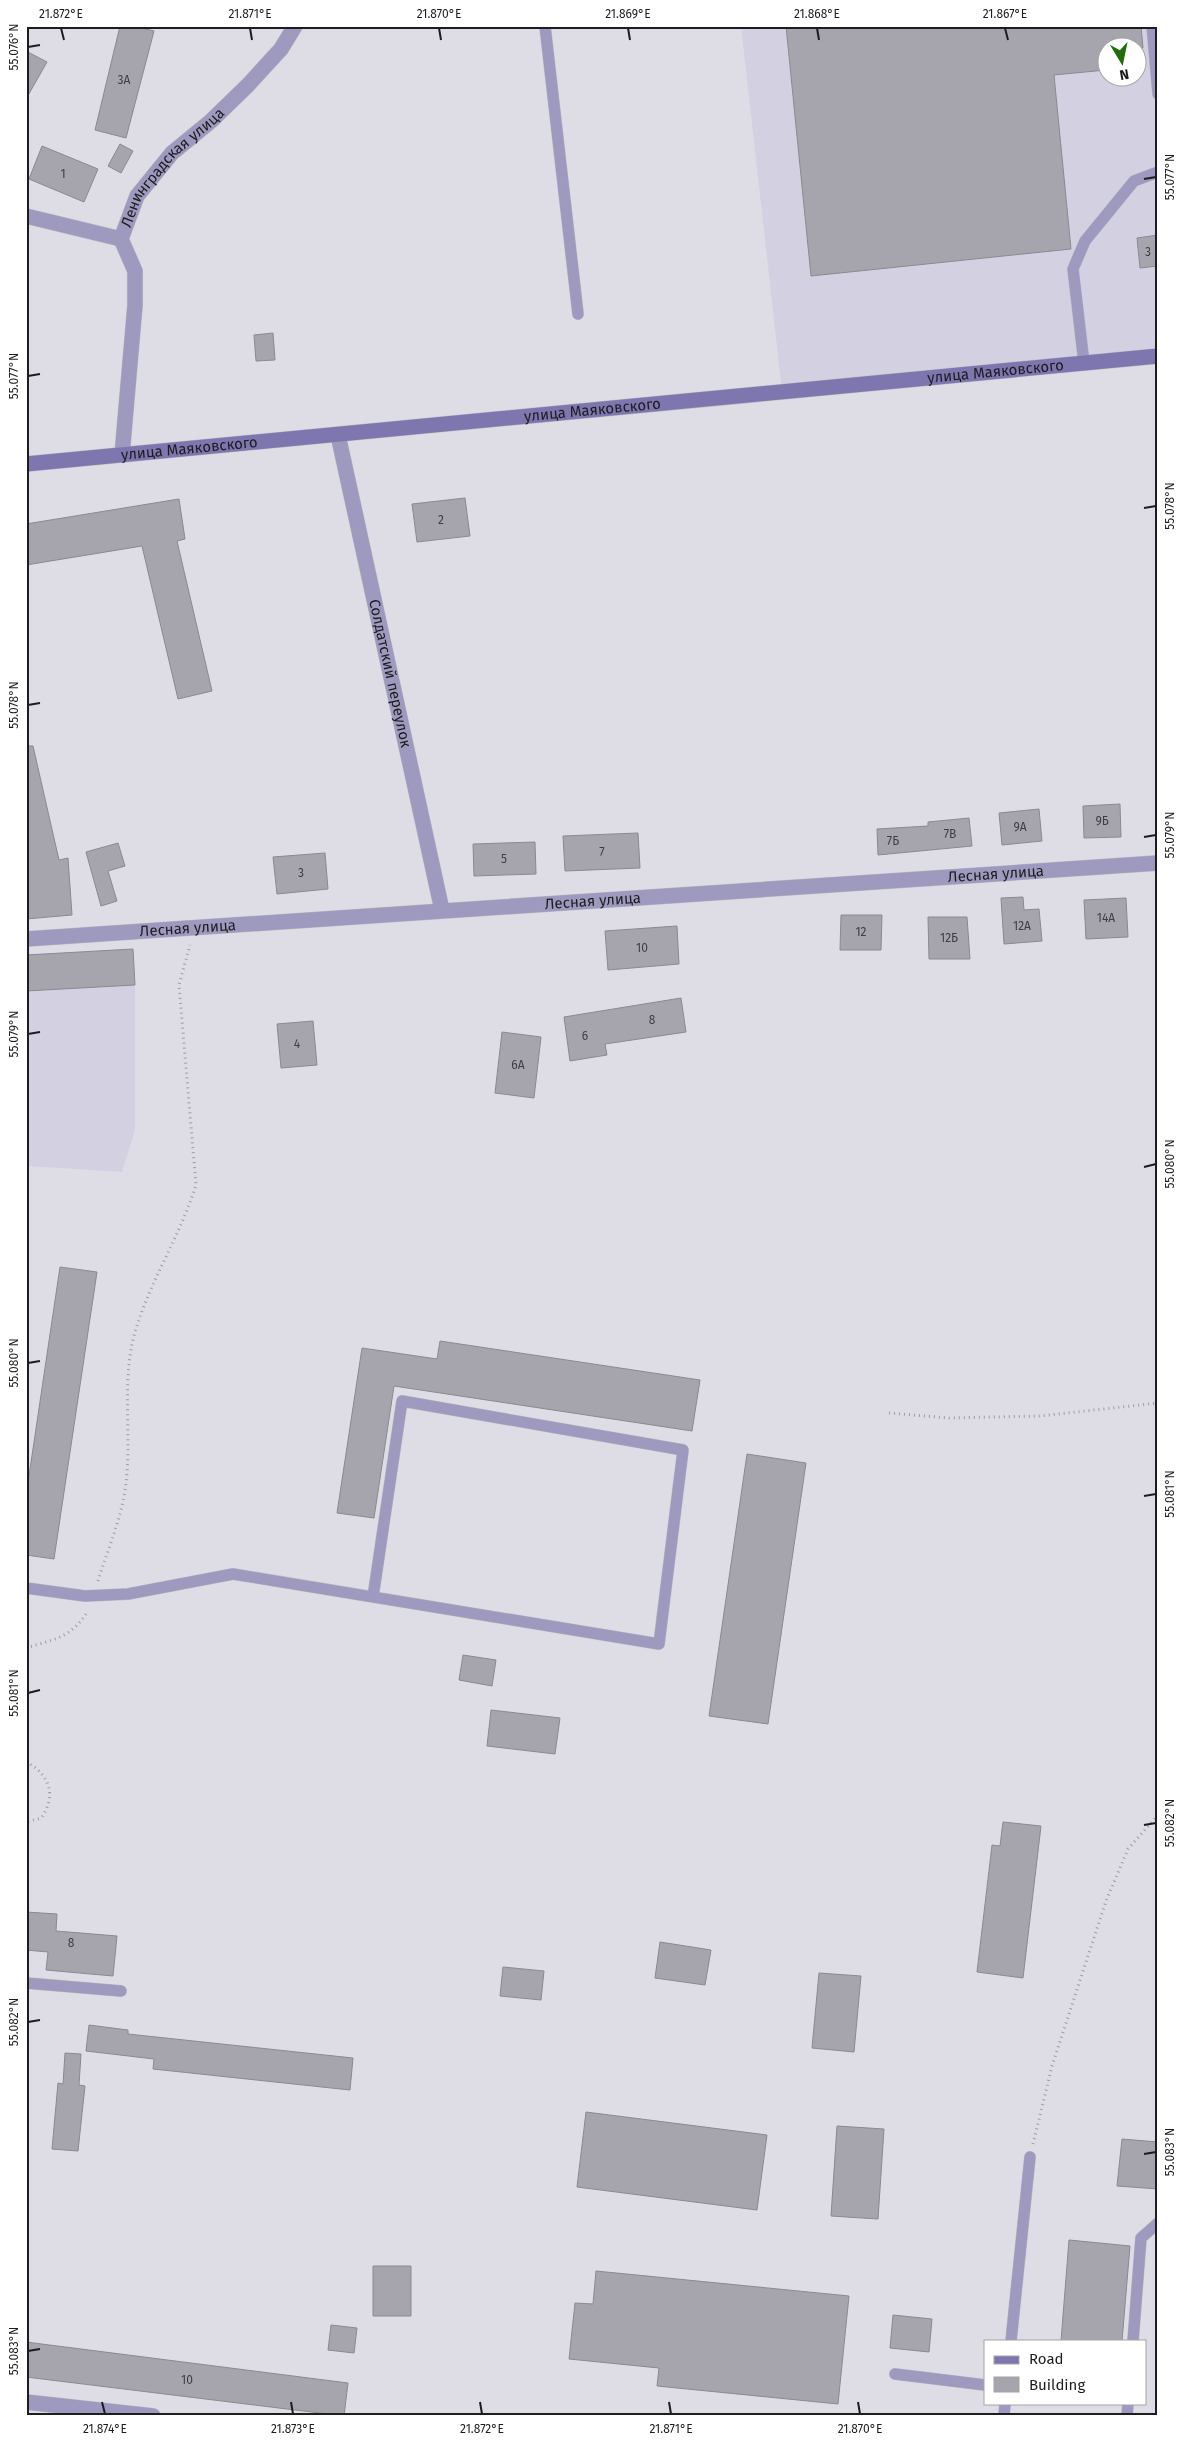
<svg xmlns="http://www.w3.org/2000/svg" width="1184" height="2442" viewBox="0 0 1184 2442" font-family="'Fira Sans',sans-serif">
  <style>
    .built { fill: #d3d1e1; fill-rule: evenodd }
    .building { fill: #a6a5ad; stroke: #8a8991 }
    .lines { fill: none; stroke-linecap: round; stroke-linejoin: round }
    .lane-casing { stroke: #bbbac1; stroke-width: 12 }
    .street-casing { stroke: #bbbac1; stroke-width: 16 }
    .secondary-casing { stroke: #bbbac1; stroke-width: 16 }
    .path { stroke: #9d9ca2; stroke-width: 3; stroke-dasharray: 1 4; stroke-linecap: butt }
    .lane { stroke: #9d99bf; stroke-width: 11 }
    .street { stroke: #9d99bf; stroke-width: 15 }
    .secondary { stroke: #7e76af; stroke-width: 15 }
    .ticks { fill: none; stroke: #1d1c1f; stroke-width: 2 }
    .labels { text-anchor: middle; stroke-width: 5; stroke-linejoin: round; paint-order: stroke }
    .number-label { font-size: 12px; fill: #3f3e42 }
    .street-label { font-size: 15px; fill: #1d1c1f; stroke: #fff }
    .neatline { fill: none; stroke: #1d1c1f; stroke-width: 2 }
    .ticks-label { font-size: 12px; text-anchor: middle; fill: #1d1c1f }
  </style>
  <rect width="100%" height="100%" fill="#dedde5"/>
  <path class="built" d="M 741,26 L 1158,26 L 1158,356 L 782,392 ZM 1106,48 L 1136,48 L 1136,78 L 1106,78 Z
    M 133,949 L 135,985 L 135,1130 L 122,1172 L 26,1166 L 26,955 Z"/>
  <path class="building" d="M 120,26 L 134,26 L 154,31 L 126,138 L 95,130 Z
    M 786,26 L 1141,26 L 1143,48 L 1106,48 L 1106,70 L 1054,75 L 1071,249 L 811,276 Z
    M 26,51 L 47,62 L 26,99 Z
    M 120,144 L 133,151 L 121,173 L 108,166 Z
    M 42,146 L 98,169 L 84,202 L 29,179 Z
    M 1158,235 L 1158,266 L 1140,268 L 1137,238 Z
    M 273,333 L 275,360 L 256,361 L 254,335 Z
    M 465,498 L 470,536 L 417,542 L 412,504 Z
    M 179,499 L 185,539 L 177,541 L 212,691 L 178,699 L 142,546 L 26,565 L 26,524 Z
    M 26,746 L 33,746 L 59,860 L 68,858 L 72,915 L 26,919 Z
    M 1120,804 L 1121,837 L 1084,838 L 1083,806 Z
    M 1039,809 L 1042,841 L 1002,845 L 999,813 Z
    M 969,818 L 972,846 L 878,855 L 877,829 L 928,826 L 928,822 Z
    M 638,833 L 640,868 L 565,871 L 563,836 Z
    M 535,842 L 536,874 L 474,876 L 473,844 Z
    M 118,843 L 125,866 L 108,871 L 117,901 L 101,906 L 86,852 Z
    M 325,853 L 328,889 L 277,894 L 273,857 Z
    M 1023,897 L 1024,910 L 1039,909 L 1042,941 L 1004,944 L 1001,898 Z
    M 1126,898 L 1128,937 L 1086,939 L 1084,900 Z
    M 841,915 L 882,915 L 881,950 L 840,950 Z
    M 928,917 L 967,917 L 970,959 L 929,959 Z
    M 677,926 L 679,964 L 608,970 L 605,931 Z
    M 133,949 L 135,985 L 26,991 L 26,955 Z
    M 681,998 L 686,1032 L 605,1044 L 607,1055 L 570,1061 L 564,1017 Z
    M 313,1021 L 317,1065 L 281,1068 L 277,1024 Z
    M 502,1032 L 541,1037 L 534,1098 L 495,1093 Z
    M 60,1267 L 97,1272 L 54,1559 L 26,1555 L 26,1496 Z
    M 440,1341 L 700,1380 L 692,1431 L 394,1386 L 374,1518 L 337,1513 L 362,1348 L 437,1359 Z
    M 747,1454 L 806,1463 L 768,1724 L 709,1716 Z
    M 463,1655 L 496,1660 L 492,1686 L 459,1680 Z
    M 491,1710 L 560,1718 L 555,1754 L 487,1746 Z
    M 1003,1822 L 1041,1826 L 1023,1978 L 977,1972 L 992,1845 L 1000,1846 Z
    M 26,1912 L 57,1914 L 56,1931 L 117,1936 L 113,1976 L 46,1970 L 48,1952 L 26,1950 Z
    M 660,1942 L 711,1950 L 705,1985 L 655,1978 Z
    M 503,1967 L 544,1971 L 541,2000 L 500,1996 Z
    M 819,1973 L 861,1976 L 854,2052 L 812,2048 Z
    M 89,2025 L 128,2030 L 128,2034 L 353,2058 L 350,2090 L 153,2069 L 154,2059 L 86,2051 Z
    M 65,2053 L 81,2054 L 79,2085 L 85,2086 L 78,2151 L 52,2149 L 58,2083 L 63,2084 Z
    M 586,2112 L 767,2135 L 757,2210 L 577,2187 Z
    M 837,2126 L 884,2129 L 878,2219 L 831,2216 Z
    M 1122,2139 L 1158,2142 L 1158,2189 L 1117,2186 Z
    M 1069,2240 L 1130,2246 L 1122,2341 L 1061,2341 Z
    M 373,2266 L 411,2266 L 411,2316 L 373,2316 Z
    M 596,2271 L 849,2296 L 838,2404 L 657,2386 L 659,2368 L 569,2359 L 575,2303 L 593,2304 Z
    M 893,2315 L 932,2319 L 929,2352 L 890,2348 Z
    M 331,2325 L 357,2328 L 354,2353 L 328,2350 Z
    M 26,2342 L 348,2383 L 344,2416 L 26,2377 Z"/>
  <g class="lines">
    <defs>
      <path id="lane" d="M 545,26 L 578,314
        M 1152,26 L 1158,94
        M 1084,363 L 1073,269 L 1085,241 L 1134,181 L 1158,172
        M 26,1588 L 85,1596 L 128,1594 L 233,1574 L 659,1644 L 683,1450 L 402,1401 L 373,1597
        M 26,1983 L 121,1991
        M 1011,2341 L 1030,2157
        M 1133,2341 L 1141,2238 L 1158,2223
        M 895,2374 L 985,2385
        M 1004,2416 L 1005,2403
        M 1127,2416 L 1128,2403"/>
      <g id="street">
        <path d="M 26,216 L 121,239"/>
        <path id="s1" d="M 121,239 L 137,196 L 172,153 L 211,121 L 248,85 L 281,49 L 295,26"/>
        <path d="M 121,239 L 135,271 L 135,305 L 122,455"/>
        <path id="s2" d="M 338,435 L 442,910"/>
        <path id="s3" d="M 26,939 L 1158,863"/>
        <path d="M 26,2402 L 153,2416"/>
      </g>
      <g id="secondary">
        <path id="s4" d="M 26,464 L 1158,356"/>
      </g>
    </defs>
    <use href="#lane" class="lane-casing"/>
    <use href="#street" class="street-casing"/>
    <use href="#secondary" class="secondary-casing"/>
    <path class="path" d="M 889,1413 L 949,1418 L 1040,1416 L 1158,1403
      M 98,1581 C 108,1548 122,1518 126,1483 C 132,1434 121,1381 135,1332 C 150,1281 180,1236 196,1185 L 179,985 L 190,945
      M 26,1648 C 55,1639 71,1638 88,1611
      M 26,1762 C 50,1774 57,1797 41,1818 L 26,1822
      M 1033,2144 L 1052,2066 L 1106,1901 L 1128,1849 L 1158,1815"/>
    <use href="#lane" class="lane"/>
    <use href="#street" class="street"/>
    <use href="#secondary" class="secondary"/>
  </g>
  <path class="ticks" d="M 61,28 L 64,40M 250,28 L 252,40M 439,28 L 441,40M 628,28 L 630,40M 817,28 L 819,40M 1005,28 L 1008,40M 28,47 L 40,45M 1144,179 L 1156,177M 28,376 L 40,374M 1144,508 L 1156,506M 28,705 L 40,703M 1144,837 L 1156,835M 28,1034 L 40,1032M 1144,1167 L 1156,1164M 28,1363 L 40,1361M 1144,1496 L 1156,1494M 28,1693 L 40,1690M 1144,1825 L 1156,1823M 28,2022 L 40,2020M 1144,2154 L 1156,2152M 28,2351 L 40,2349M 102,2402 L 105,2414M 291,2402 L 293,2414M 480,2402 L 482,2414M 669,2402 L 671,2414M 858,2402 L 860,2414"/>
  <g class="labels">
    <g class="number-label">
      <text x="124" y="84">3А</text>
      <text x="63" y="178">1</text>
      <text x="1148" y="256">3</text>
      <text x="441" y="524">2</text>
      <text x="1102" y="825">9Б</text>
      <text x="1020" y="831">9А</text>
      <text x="950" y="838">7В</text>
      <text x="893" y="845">7Б</text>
      <text x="602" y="856">7</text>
      <text x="504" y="863">5</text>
      <text x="301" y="877">3</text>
      <text x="1106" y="922">14А</text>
      <text x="1022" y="930">12А</text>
      <text x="861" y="936">12</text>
      <text x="949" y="942">12Б</text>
      <text x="642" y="952">10</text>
      <text x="652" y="1024">8</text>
      <text x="585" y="1040">6</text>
      <text x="297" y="1048">4</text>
      <text x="518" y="1069">6А</text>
      <text x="71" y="1947">8</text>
      <text x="187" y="2384">10</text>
    </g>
    <g class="street-label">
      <text dy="5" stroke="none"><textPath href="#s1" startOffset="90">Ленинградская улица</textPath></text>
      <text dy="5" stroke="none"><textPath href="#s4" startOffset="974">улица Маяковского</textPath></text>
      <text dy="5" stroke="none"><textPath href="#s4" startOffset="569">улица Маяковского</textPath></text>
      <text dy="5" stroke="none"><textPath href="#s4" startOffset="164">улица Маяковского</textPath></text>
      <text dy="5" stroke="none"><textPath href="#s2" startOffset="244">Солдатский переулок</textPath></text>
      <text dy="5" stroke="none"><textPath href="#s3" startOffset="972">Лесная улица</textPath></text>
      <text dy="5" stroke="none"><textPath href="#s3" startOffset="568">Лесная улица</textPath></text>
      <text dy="5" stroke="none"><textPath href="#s3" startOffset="162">Лесная улица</textPath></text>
    </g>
  </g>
  <rect width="1184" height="2442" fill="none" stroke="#ffffff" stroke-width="55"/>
  <rect x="984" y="2340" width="162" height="65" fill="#ffffff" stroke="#a5a4a5"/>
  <rect x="994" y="2356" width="25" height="8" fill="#7e76af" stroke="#a5a4a5"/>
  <text x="1029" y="2364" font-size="15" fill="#1d1c1f">Road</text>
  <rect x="994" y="2377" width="25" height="15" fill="#a6a5ad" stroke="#a5a4a5"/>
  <text x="1029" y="2390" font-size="15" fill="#1d1c1f">Building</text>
  <g transform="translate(1122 62) rotate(170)"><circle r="24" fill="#ffffff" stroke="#a5a4a5"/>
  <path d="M0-4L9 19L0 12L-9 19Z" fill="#236c0a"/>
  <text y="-8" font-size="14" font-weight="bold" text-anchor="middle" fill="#1d1c1f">N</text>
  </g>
  <rect x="28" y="28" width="1128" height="2386" class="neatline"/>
  <g class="ticks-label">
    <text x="61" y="18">21.872°E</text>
    <text x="250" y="18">21.871°E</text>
    <text x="439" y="18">21.870°E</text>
    <text x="628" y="18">21.869°E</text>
    <text x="817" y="18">21.868°E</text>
    <text x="1005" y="18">21.867°E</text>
    <text transform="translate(14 47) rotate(-90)" y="4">55.076°N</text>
    <text transform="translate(1170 177) rotate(-90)" y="4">55.077°N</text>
    <text transform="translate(14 376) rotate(-90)" y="4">55.077°N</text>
    <text transform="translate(1170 506) rotate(-90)" y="4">55.078°N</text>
    <text transform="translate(14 705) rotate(-90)" y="4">55.078°N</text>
    <text transform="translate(1170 835) rotate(-90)" y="4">55.079°N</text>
    <text transform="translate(14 1034) rotate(-90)" y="4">55.079°N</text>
    <text transform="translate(1170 1164) rotate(-90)" y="4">55.080°N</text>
    <text transform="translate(14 1363) rotate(-90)" y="4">55.080°N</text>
    <text transform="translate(1170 1494) rotate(-90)" y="4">55.081°N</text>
    <text transform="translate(14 1693) rotate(-90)" y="4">55.081°N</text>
    <text transform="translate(1170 1823) rotate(-90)" y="4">55.082°N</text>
    <text transform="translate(14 2022) rotate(-90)" y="4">55.082°N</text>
    <text transform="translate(1170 2152) rotate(-90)" y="4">55.083°N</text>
    <text transform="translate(14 2351) rotate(-90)" y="4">55.083°N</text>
    <text x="105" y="2433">21.874°E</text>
    <text x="293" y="2433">21.873°E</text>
    <text x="482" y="2433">21.872°E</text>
    <text x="671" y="2433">21.871°E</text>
    <text x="860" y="2433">21.870°E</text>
  </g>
</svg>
